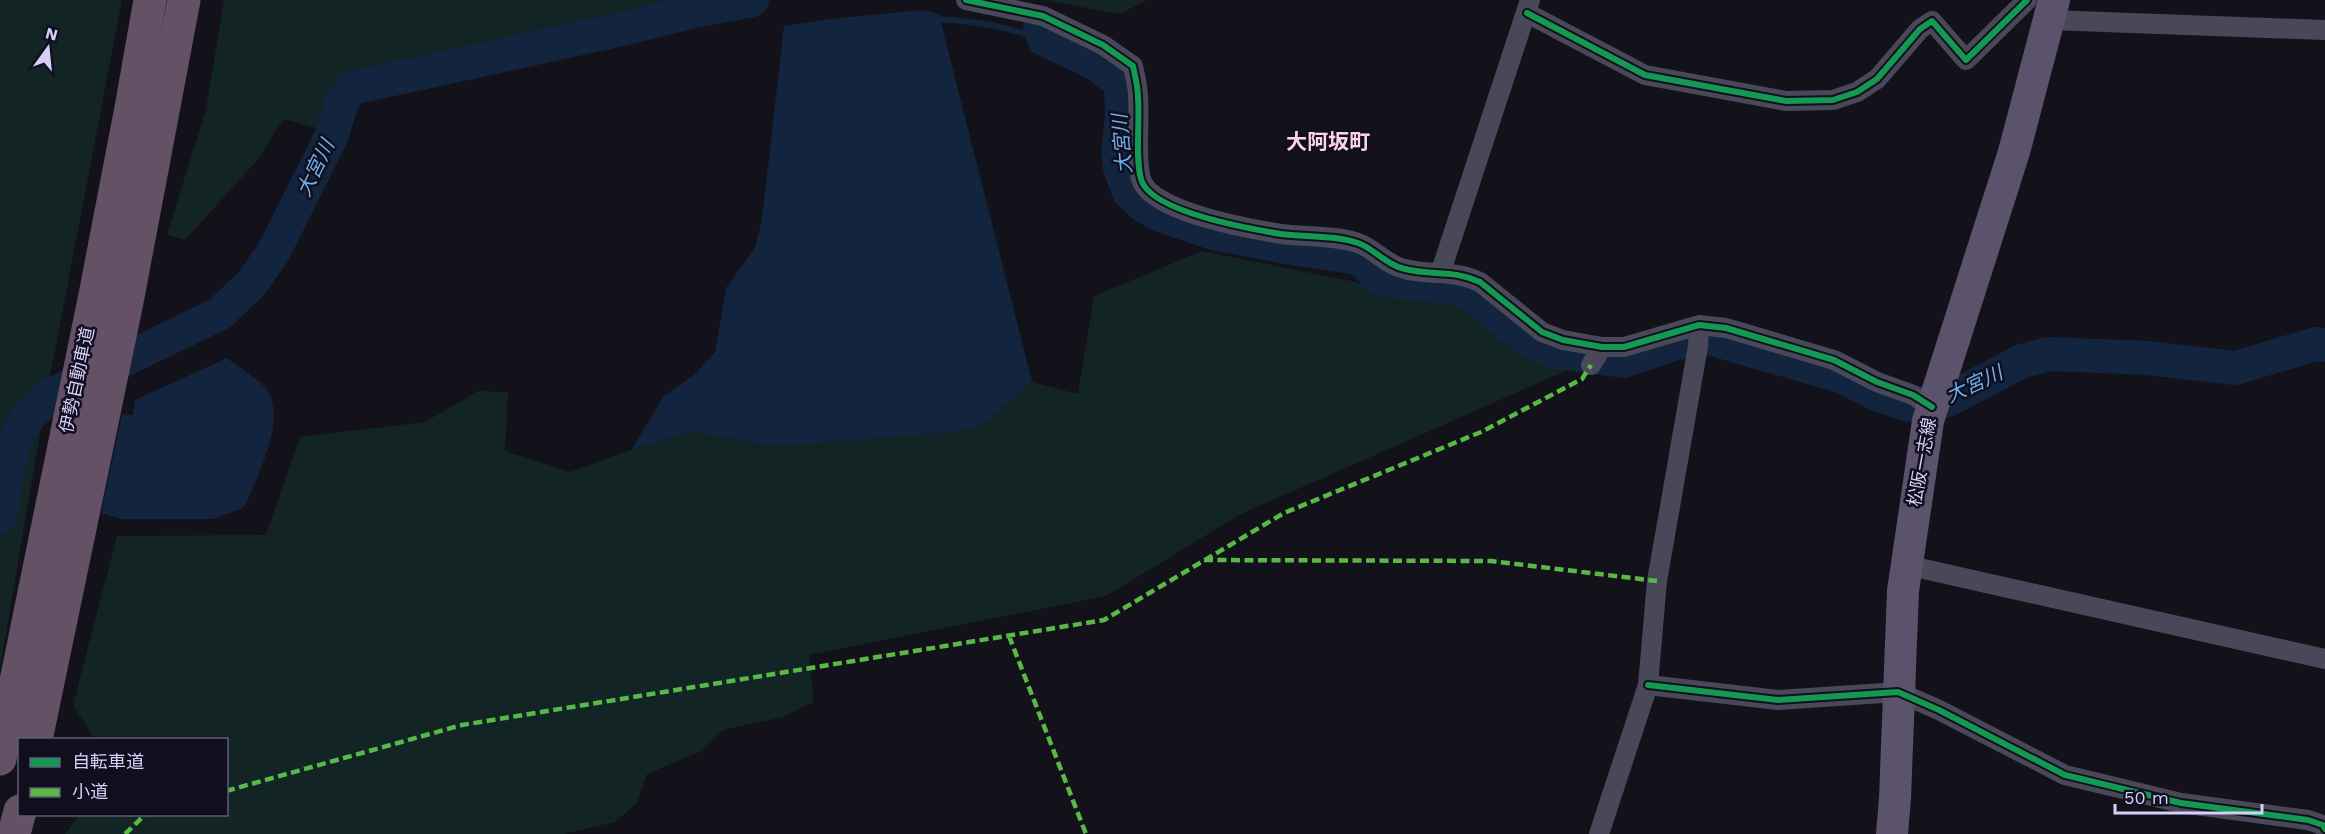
<svg xmlns="http://www.w3.org/2000/svg" width="2325" height="834" viewBox="0 0 2325 834" font-family="'Work Sans','Noto Sans JP',sans-serif">
  <style>
    .green { fill: #122424 }
    .water { fill: #13243e }
    .lines { fill: none; stroke-linecap: round; stroke-linejoin: round }
    .stream { stroke: #13243e; stroke-width: 6 }
    .river { stroke: #13243e; stroke-width: 34 }
    .street { stroke: #484859; stroke-width: 20 }
    .primary { stroke: #5b526b; stroke-width: 32 }
    .highway { stroke: #645166; stroke-width: 33 }
    .quiet { stroke: #58b947; stroke-width: 4.5; stroke-dasharray: 9 4.5; stroke-linecap: butt }
    .cycleway-casing { stroke: #110e1d; stroke-width: 10 }
    .cycleway { stroke: #139951; stroke-width: 6 }
    .labels { text-anchor: middle; stroke-width: 5; stroke-linejoin: round; paint-order: stroke }
    .street-label { font-size: 18px; fill: #d5d0fa; stroke: #110e1d }
    .water-label { font-size: 20px; font-style: italic; fill: #69b1ee; stroke: #110e1d }
    .quarter-label { font-size: 21px; font-weight: bold; fill: #fad2eb; stroke: #110e1d }
  </style>
  <rect width="100%" height="100%" fill="#13121a"/>
  <path class="green" d="M 0,0 L 122,0 L 48,387 L 0,668 Z
    M 224,0 L 691,0 L 481,65 L 353,96 L 327,131 L 283,119 L 260,157 L 185,240 L 167,235 L 206,109 Z
    M 1043,0 L 1147,0 L 1120,14 Z
    M 1202,251 L 1470,305 L 1570,369 L 1241,514 L 1106,596 L 809,655 L 814,702 L 783,717 L 723,730 L 702,751 L 647,774 L 637,803 L 615,822 L 564,834 L 65,834 L 79,815 L 226,814 L 226,740 L 95,739 L 73,705 L 117,536 L 266,535 L 300,437 L 425,422 L 478,391 L 508,392 L 505,451 L 570,472 L 631,450 L 691,432 L 773,446 L 985,423 L 1032,382 L 1078,394 L 1094,296 Z"/>
  <path class="water" d="M 922,10 L 939,14 L 1032,382 L 985,423 L 954,432 L 773,446 L 691,432 L 631,450 L 664,396 L 694,375 L 715,352 L 726,288 L 755,248 L 762,219 L 784,26 L 831,19 Z
    M 227,358 C 236,365 262,382 267,390 C 287,420 258,474 246,504 L 241,509 L 213,519 L 121,519 L 101,513 L 122,414 L 133,415 L 135,400 Z"/>
  <g class="lines">
    <path class="stream" d="M 936,19 C 977,21 1005,27 1044,39"/>
    <path class="river" d="M 1040,26 L 1044,39 L 1096,64 L 1118,81 L 1121,89 L 1122,114 L 1118,154 L 1120,168 L 1129,192 L 1143,205 L 1160,215 L 1213,233 L 1286,247 L 1358,258 L 1379,277 L 1394,281 L 1420,283 L 1466,291 L 1509,325 L 1537,344 L 1556,352 L 1624,361 L 1677,343 L 1709,338 L 1841,376 L 1881,396 L 1910,405 L 1948,400 L 2022,361 L 2049,354 L 2147,358 L 2235,368 L 2316,344 L 2325,345
      M 0,516 L 11,453 L 22,426 L 29,416 L 53,394 L 219,314 L 251,284 L 273,253 L 332,135 L 343,99 L 352,88 L 618,30 L 694,11 L 752,0"/>
    <path class="street" d="M 966,0 L 1043,16 L 1103,45 L 1133,66 C 1135,76 1138,87 1138,97 C 1140,120 1135,158 1141,179 C 1150,212 1251,229 1281,234 C 1305,237 1334,235 1358,243 C 1375,249 1386,265 1405,269 C 1432,276 1452,269 1480,282 L 1542,332 L 1563,340 L 1602,347 L 1624,347 L 1699,325 L 1726,328 L 1834,360 L 1877,382 L 1913,395 L 1932,407
      M 1527,13 L 1645,75 L 1786,101 L 1833,100 L 1857,92 L 1877,79 L 1920,29 L 1932,21 L 1966,60 L 2027,0
      M 2050,20 L 2325,30
      M 1441,271 L 1530,0
      M 1591,365 L 1602,347
      M 1906,565 L 2325,659
      M 1648,685 L 1778,700 L 1898,692 L 1939,710 L 2065,775 L 2181,803 L 2308,820 L 2323,825 L 2325,829
      M 1599,834 L 1648,685 L 1657,581 L 1698,346 L 1699,325"/>
    <path class="primary" d="M 1892,834 L 1895,798 L 1903,591 L 1928,421 L 2014,152 L 2054,0"/>
    <path class="highway" d="M 36,740 L 127,302 L 184,0
      M 0,759 L 95,295 L 131,108 L 150,0
      M 14,834 L 20,811"/>
    <path class="quiet" d="M 1204,560 L 1491,561 L 1657,581
      M 1009,636 L 1086,834
      M 226,791 L 462,725 L 1104,620 L 1284,513 L 1481,432 L 1582,379 L 1591,365
      M 125,834 L 146,814"/>
    <defs>
      <path id="cycleway" d="M 966,0 L 1043,16 L 1103,45 L 1133,66 C 1135,76 1138,87 1138,97 C 1140,120 1135,158 1141,179 C 1150,212 1251,229 1281,234 C 1305,237 1334,235 1358,243 C 1375,249 1386,265 1405,269 C 1432,276 1452,269 1480,282 L 1542,332 L 1563,340 L 1602,347 L 1624,347 L 1699,325 L 1726,328 L 1834,360 L 1877,382 L 1913,395 L 1932,407
        M 1527,13 L 1645,75 L 1786,101 L 1833,100 L 1857,92 L 1877,79 L 1920,29 L 1932,21 L 1966,60 L 2027,0
        M 1648,685 L 1778,700 L 1898,692 L 1939,710 L 2065,775 L 2181,803 L 2308,820 L 2323,825 L 2325,829"/>
    </defs>
    <use href="#cycleway" class="cycleway-casing"/>
    <use href="#cycleway" class="cycleway"/>
  </g>
  <g class="labels">
    <g class="street-label">
      <text transform="translate(77 380) rotate(-78)" y="6">伊勢自動車道</text>
      <text transform="translate(1922 462) rotate(-80)" y="6">松阪一志線</text>
    </g>
    <g class="water-label">
      <text transform="translate(1122 144) rotate(-95)" y="7">大宮川</text>
      <text transform="translate(315 168) rotate(-64)" y="7">大宮川</text>
      <text transform="translate(1974 384) rotate(-25)" y="7">大宮川</text>
    </g>
    <g class="quarter-label">
      <text x="1328" y="149">大阿坂町</text>
    </g>
  </g>
  <rect x="18" y="738" width="210" height="78" fill="#110e1d" stroke="#5f5c75" stroke-width="1.5"/>
  <rect x="30" y="758" width="30" height="9" fill="#139951" stroke="#5f5c75" stroke-width="1.5"/>
  <text x="72" y="768" font-size="18" fill="#d5d0fa">自転車道</text>
  <rect x="30" y="788" width="30" height="9" fill="#58b947" stroke="#5f5c75" stroke-width="1.5"/>
  <text x="72" y="798" font-size="18" fill="#d5d0fa">小道</text>
  <g transform="translate(48 48) rotate(15)" stroke="#110e1d" stroke-width="4.5" paint-order="stroke">
  <path d="M0-4.5L10 22L0 15L-10 22Z" fill="#d5d0fa"/>
  <text y="-9" font-size="16" font-weight="bold" text-anchor="middle" fill="#d5d0fa">N</text>
  </g>
  <path d="M2115 804v9h147v-9" fill="none" stroke="#d5d0fa" stroke-width="3"/>
  <text x="2124" y="804" font-size="18" fill="#d5d0fa" stroke="#110e1d" stroke-width="4.5" paint-order="stroke">50 m</text>
</svg>
